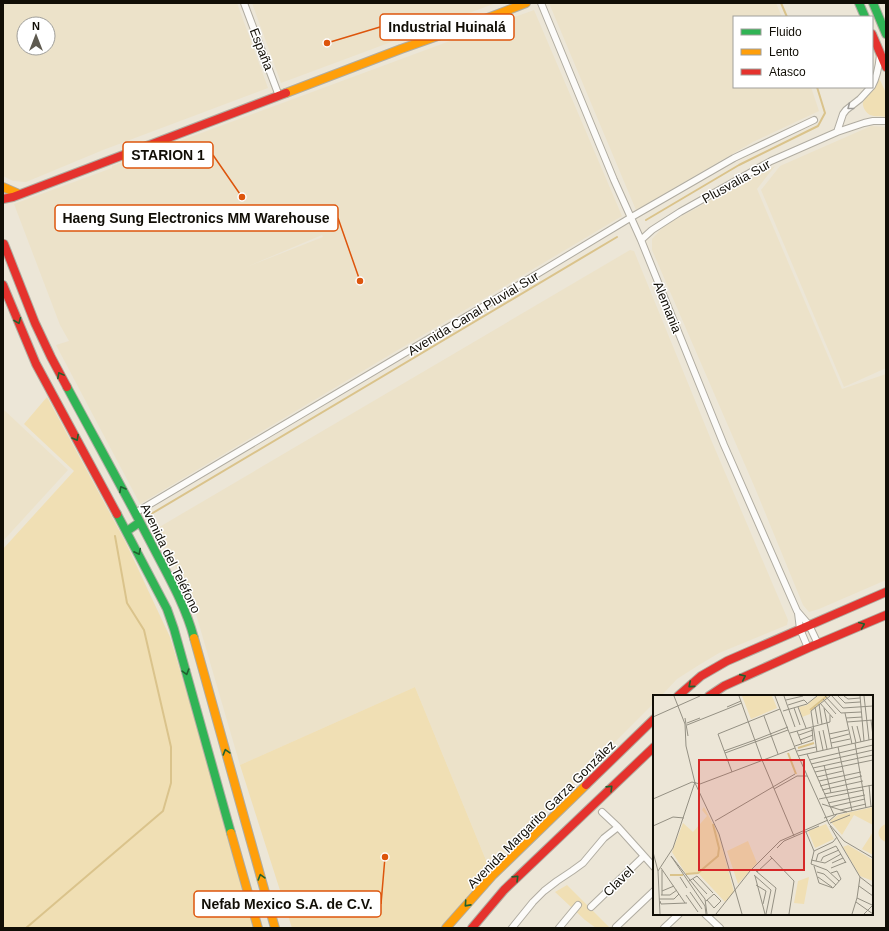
<svg xmlns="http://www.w3.org/2000/svg" width="889" height="931" viewBox="0 0 889 931" font-family="Helvetica,sans-serif">
  <style>
    .built { fill: #ece2c9; fill-rule: evenodd }
    .green { fill: #f0dfb4 }
    .lines { fill: none; stroke-linecap: round; stroke-linejoin: round }
    .stream { stroke: #dac38b; stroke-width: 2 }
    .street-casing { stroke: #b0aca1; stroke-width: 8 }
    .fast-casing { stroke: #b0aca1; stroke-width: 10 }
    .slow-casing { stroke: #b0aca1; stroke-width: 10 }
    .jam-casing { stroke: #b0aca1; stroke-width: 10 }
    .street { stroke: #fcfbf9; stroke-width: 6 }
    .fast { stroke: #30b455; stroke-width: 8 }
    .slow { stroke: #ff9f0a; stroke-width: 8 }
    .jam { stroke: #e5322d; stroke-width: 8 }
    .oneway { stroke: #9e9c98 }
    .oneway2 { stroke: #20612e }
    .labels { text-anchor: middle; stroke-width: 3; stroke-linejoin: round; paint-order: stroke }
    .street-label { font-size: 13px; fill: #110e06; stroke: #fff }
    .inset-river { fill: none; stroke: #dac38b; stroke-width: 2 }
    .inset-road { fill: none; stroke: #949083; stroke-width: 1 }
    .view { fill: #d62828; fill-opacity: 0.15; stroke: #d62828; stroke-width: 2 }
    .inset-edge { fill: none; stroke: #110e06; stroke-width: 2 }
    .leader { fill: none; stroke: #dd550c; stroke-width: 1.5 }
    .callout-dot { fill: #dd550c; stroke: #fff; stroke-width: 1.5 }
    .callout { fill: #fff; stroke: #dd550c; stroke-width: 1.5 }
    .callout-label { font-size: 14px; text-anchor: middle; font-weight: bold; fill: #110e06 }
  </style>
  <rect width="100%" height="100%" fill="#ece6d7"/>
  <path class="built" d="M 3,3 L 237,3 L 268,88 L 103,150 L 26,182 L 13,181 L 3,176 ZM 24,24 L 48,24 L 48,48 L 24,48 Z
    M 252,3 L 496,3 L 281,83 Z
    M 549,3 L 776,3 L 782,17 L 734,17 L 734,87 L 811,87 L 819,111 L 753,142 L 636,210 Z
    M 534,10 L 622,216 L 140,504 L 56,345 L 69,341 L 60,325 L 14,204 L 112,168 L 112,166 ZM 322,235 L 323,237 L 244,268 Z
    M 871,126 L 886,127 L 886,368 L 844,387 L 761,190 L 780,166 Z
    M 775,166 L 757,189 L 842,389 L 886,374 L 886,580 L 819,609 L 809,612 L 803,605 L 755,488 L 652,250 L 652,239 L 665,225 Z
    M 630,250 L 634,251 L 712,442 L 788,620 L 787,625 L 719,653 L 699,665 L 677,679 L 661,696 L 654,696 L 654,703 L 530,827 L 490,870 L 415,687 L 240,765 L 191,597 L 156,529 Z
    M 3,409 L 68,470 L 3,541 Z"/>
  <path class="green" d="M 879,78 L 886,93 L 886,117 C 881,116 875,117 870,115 C 866,113 862,107 863,102 C 865,98 869,95 871,92 C 874,88 877,83 879,78 Z
    M 47,397 L 125,541 L 170,637 L 216,790 L 254,928 L 3,928 L 3,549 L 74,471 L 24,424 Z
    M 415,687 L 490,870 L 440,928 L 292,928 L 240,765 Z
    M 886,824 L 886,842 C 876,838 876,828 886,824 Z
    M 567,885 L 610,928 L 596,928 L 585,920 L 555,892 Z"/>
  <g class="lines">
    <path class="stream" d="M 781,3 L 787,17
      M 646,220 L 739,165 L 818,126 L 825,113 L 817,87
      M 146,517 L 617,237
      M 26,928 L 163,811 L 171,783 L 171,747 L 144,630 L 127,603 L 115,536"/>
    <defs>
      <path id="street" d="M 244,3 L 279,96
        M 541,3 L 614,180 L 641,240 L 724,445 L 797,611 L 809,625 L 818,644
        M 872,86 C 877,77 879,65 880,55
        M 837,132 L 843,114 L 846,110 L 860,99 L 871,87
        M 641,240 L 652,230 L 680,212 L 771,161 L 837,132 L 864,123 L 873,121 L 886,121
        M 135,513 L 469,315 L 630,218 L 734,158 L 814,120
        M 798,613 L 800,629 L 808,648
        M 602,812 L 618,827 L 654,867
        M 591,907 L 644,856
        M 705,914 L 720,928
        M 616,927 L 654,891
        M 512,928 L 533,902 L 544,891 L 557,881 L 572,871 L 583,863 L 604,838 L 618,827
        M 559,928 L 578,905
        M 664,928 L 679,914"/>
      <path id="fast" d="M 859,3 L 865,17
        M 873,3 L 886,34
        M 67,387 C 95,439 124,491 151,543 C 167,574 185,604 194,638
        M 117,514 L 167,609 L 174,629 L 231,833
        M 127,531 L 140,522"/>
      <path id="slow" d="M 286,93 L 401,49 L 480,21 L 526,3
        M 3,187 L 19,194
        M 194,638 L 275,928
        M 231,833 L 258,928
        M 446,928 L 492,876 L 586,785"/>
      <path id="jam" d="M 872,34 L 886,67
        M 3,199 L 13,197 L 286,93
        M 4,244 L 35,323 L 51,357 L 67,387
        M 3,285 L 36,364 L 117,514
        M 678,696 L 701,676 L 727,661 L 886,592
        M 709,696 L 724,686 L 808,648 L 886,615
        M 586,785 L 654,719
        M 472,928 L 504,890 L 654,747"/>
    </defs>
    <use href="#street" class="street-casing"/>
    <use href="#fast" class="fast-casing"/>
    <use href="#slow" class="slow-casing"/>
    <use href="#jam" class="jam-casing"/>
    <use href="#street" class="street"/>
    <use href="#fast" class="fast"/>
    <use href="#slow" class="slow"/>
    <use href="#jam" class="jam"/>
  </g>
  <defs><path id="oneway-chevron" d="M-2-3.5L2.5 0L-2 3.5" fill="none" stroke-width="1.6" stroke-linecap="round" stroke-linejoin="round"/></defs>
  <use class="oneway" href="#oneway-chevron" transform="translate(850 107) rotate(142)"/>
  <g class="oneway2">
    <use href="#oneway-chevron" transform="translate(18 321) rotate(68)"/>
    <use href="#oneway-chevron" transform="translate(60 375) rotate(-118)"/>
    <use href="#oneway-chevron" transform="translate(76 438) rotate(61)"/>
    <use href="#oneway-chevron" transform="translate(122 489) rotate(-119)"/>
    <use href="#oneway-chevron" transform="translate(138 552) rotate(63)"/>
    <use href="#oneway-chevron" transform="translate(862 625) rotate(-23)"/>
    <use href="#oneway-chevron" transform="translate(186 672) rotate(74)"/>
    <use href="#oneway-chevron" transform="translate(743 677) rotate(-24)"/>
    <use href="#oneway-chevron" transform="translate(691 685) rotate(140)"/>
    <use href="#oneway-chevron" transform="translate(226 752) rotate(-106)"/>
    <use href="#oneway-chevron" transform="translate(610 788) rotate(-44)"/>
    <use href="#oneway-chevron" transform="translate(261 877) rotate(-106)"/>
    <use href="#oneway-chevron" transform="translate(516 878) rotate(-44)"/>
    <use href="#oneway-chevron" transform="translate(467 904) rotate(132)"/>
  </g>
  <g class="labels">
    <g class="street-label">
      <text transform="translate(262 49) rotate(69)" y="5">España</text>
      <text transform="translate(736 181) rotate(-29)" y="5">Plusvalia Sur</text>
      <text transform="translate(668 307) rotate(68)" y="5">Alemania</text>
      <text transform="translate(473 313) rotate(-31)" y="5">Avenida Canal Pluvial Sur</text>
      <text transform="translate(171 558) rotate(64)" y="5">Avenida del Teléfono</text>
      <text transform="translate(541 814) rotate(-45)" y="5">Avenida Margarito Garza González</text>
      <text transform="translate(618 881) rotate(-44)" y="5">Clavel</text>
    </g>
  </g>
  <g transform="translate(653 695)">
    <rect width="220" height="220" fill="#ece6d7"/>
    <path d="M 89,1 L 119,1 L 124,13 L 98,24 ZM 164,1 L 174,1 L 158,13 L 157,19 L 149,22 L 146,12 L 154,10 ZM 51,112 L 66,140 L 81,197 L 72,207 L 45,178 L 33,179 L 19,157 L 30,128 L 40,137 L 54,121 L 49,115 ZM 220,112 L 220,130 L 201,120 L 189,140 L 177,126 L 185,120 ZM 173,129 L 181,144 L 162,153 L 155,136 ZM 220,137 L 220,160 L 209,154 ZM 95,146 L 104,168 L 85,189 L 74,156 ZM 195,150 L 220,165 L 220,186 L 207,181 L 190,152 ZM 156,182 L 151,209 L 141,208 L 145,186 Z" fill="#f0dfb4"/>
    <path class="inset-river" d="M 157,15 L 174,1M 145,53 L 161,48M 135,58 L 143,79M 33,179 L 45,178 L 65,161 L 66,153 L 60,129M 17,180 L 30,180"/>
    <path class="inset-road" d="M 21,1 L 32,29 L 33,51 L 42,88 L 66,139 L 89,219M 86,1 L 109,65M 122,1 L 144,58 L 176,129 L 191,146 L 220,163M 131,1 L 142,32M 172,1 L 188,18 L 208,17M 179,1 L 190,13 L 220,11M 185,1 L 192,8 L 207,7M 191,1 L 195,4 L 207,3M 207,1 L 211,46M 211,1 L 216,45M 170,4 L 183,19M 133,5 L 150,1M 167,8 L 180,23M 166,9 L 169,29M 135,10 L 151,5 L 155,9M 74,12 L 88,6M 145,12 L 153,33M 162,12 L 165,29M 141,13 L 147,30M 171,13 L 179,53M 130,16 L 154,9 L 164,1M 192,18 L 199,49M 111,21 L 125,59M 0,22 L 47,1M 32,23 L 35,41M 193,23 L 209,22M 218,25 L 220,41M 194,27 L 220,25M 34,28 L 47,23M 34,30 L 89,8M 199,31 L 203,48M 204,31 L 208,47M 170,35 L 174,54M 144,36 L 149,49M 166,36 L 170,55M 137,38 L 177,27 L 177,20M 176,39 L 195,35M 146,40 L 160,35M 177,44 L 196,39M 102,45 L 135,32M 147,45 L 160,40M 178,48 L 197,44M 202,48 L 213,113M 142,51 L 160,45 L 159,33M 185,52 L 199,116M 71,56 L 102,45M 144,56 L 163,52M 164,57 L 158,16 L 177,1M 72,58 L 135,35M 154,59 L 181,120M 145,61 L 220,44M 109,65 L 141,141M 156,65 L 220,50M 158,69 L 220,55M 171,70 L 178,98M 160,73 L 220,60M 79,77 L 65,39 L 127,14M 162,77 L 220,65M 164,82 L 190,76M 166,86 L 208,77M 216,90 L 218,112M 167,91 L 209,81M 121,94 L 144,81 L 154,81M 169,95 L 210,86M 171,99 L 220,90M 0,104 L 39,87 L 47,89 L 142,53M 166,104 L 211,95M 175,108 L 212,100M 169,109 L 194,117M 177,112 L 212,104M 187,115 L 213,109M 171,123 L 184,119M 62,126 L 142,79M 176,126 L 184,119 L 220,111M 177,128 L 197,120M 0,131 L 20,122 L 31,123M 177,131 L 207,182 L 204,203 L 199,219M 153,137 L 161,156M 184,142 L 180,147 L 161,156 L 158,169 L 174,175 L 186,186M 124,153 L 131,146 L 166,131M 0,157 L 5,176 L 7,219M 117,161 L 141,186 L 136,219M 158,165 L 172,168 L 188,159M 163,166 L 165,159 L 183,151 L 193,168M 168,166 L 170,162 L 186,155M 179,168 L 190,163M 161,171 L 166,188 L 180,193M 8,173 L 32,208M 178,173 L 193,167M 5,176 L 20,153 L 42,87M 103,176 L 123,193 L 118,219M 104,177 L 119,163M 164,177 L 171,179 L 183,190M 178,178 L 184,176 L 188,184 L 180,193M 101,180 L 118,195 L 113,219M 102,181 L 112,219M 27,182 L 34,193M 165,182 L 179,192M 207,182 L 220,192M 0,184 L 0,202M 40,184 L 54,199M 36,186 L 44,181 L 60,198M 103,190 L 113,196 L 110,209M 206,191 L 220,201M 9,196 L 21,191M 37,197 L 49,214M 8,200 L 17,200 L 24,195M 9,200 L 9,175M 33,200 L 45,217M 204,203 L 219,210M 6,204 L 21,204 L 26,199M 7,206 L 8,209 L 34,208M 53,206 L 61,199 L 68,206 L 61,213 L 54,205M 203,207 L 220,219M 53,219 L 52,211 L 18,161 L 52,204 L 54,219M 63,219 L 97,176 L 127,146 L 175,125M 211,219 L 220,210"/>
    <path class="view" d="M 46,65 L 151,65 L 151,175 L 46,175 Z"/>
    <rect width="220" height="220" class="inset-edge"/>
  </g>
  <path class="leader" d="M327 43L380 27M242 197L213 155M360 281L338 218M385 857L381 904"/>
  <g class="callout-dot">
    <circle cx="327" cy="43" r="4"/>
    <circle cx="242" cy="197" r="4"/>
    <circle cx="360" cy="281" r="4"/>
    <circle cx="385" cy="857" r="4"/>
  </g>
  <g class="callout">
    <rect x="380" y="14" width="134" height="26" rx="4"/>
    <rect x="123" y="142" width="90" height="26" rx="4"/>
    <rect x="55" y="205" width="283" height="26" rx="4"/>
    <rect x="194" y="891" width="187" height="26" rx="4"/>
  </g>
  <g class="callout-label">
    <text x="447" y="32">Industrial Huinalá</text>
    <text x="168" y="160">STARION 1</text>
    <text x="196" y="223">Haeng Sung Electronics MM Warehouse</text>
    <text x="287" y="909">Nefab Mexico S.A. de C.V.</text>
  </g>
  <rect width="889" height="931" fill="none" stroke="#110e06" stroke-width="8"/>
  <rect x="733" y="16" width="140" height="72" fill="#ffffff" stroke="#a09f9b"/>
  <rect x="741" y="29" width="20" height="6" fill="#30b455" stroke="#a09f9b"/>
  <text x="769" y="36" font-size="12" fill="#110e06">Fluido</text>
  <rect x="741" y="49" width="20" height="6" fill="#ff9f0a" stroke="#a09f9b"/>
  <text x="769" y="56" font-size="12" fill="#110e06">Lento</text>
  <rect x="741" y="69" width="20" height="6" fill="#e5322d" stroke="#a09f9b"/>
  <text x="769" y="76" font-size="12" fill="#110e06">Atasco</text>
  <g transform="translate(36 36)"><circle r="19" fill="#ffffff" stroke="#a09f9b"/>
  <path d="M0-3L7 15L0 10L-7 15Z" fill="#5e5a4f"/>
  <text y="-6" font-size="11" font-weight="bold" text-anchor="middle" fill="#110e06">N</text>
  </g>
</svg>
